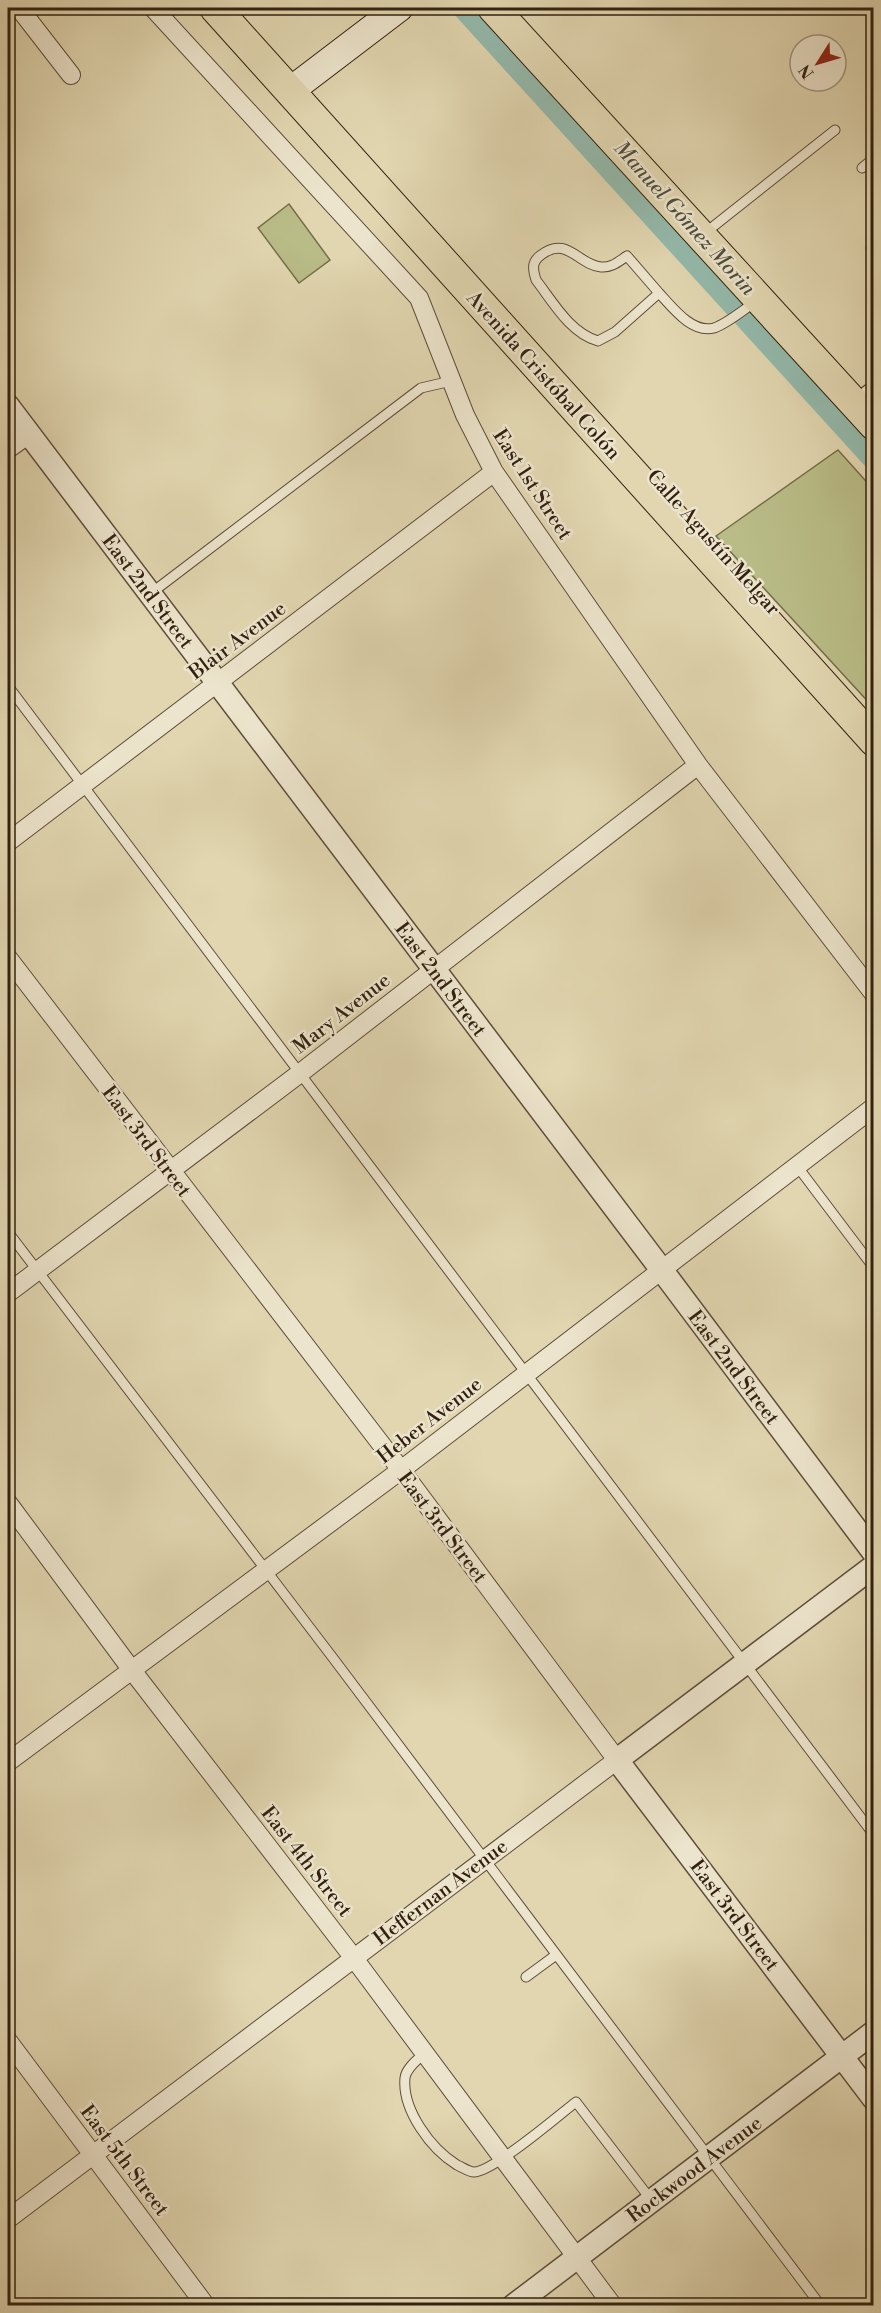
<svg xmlns="http://www.w3.org/2000/svg" width="881" height="2313" viewBox="0 0 881 2313" font-family="'Libre Bodoni',serif">
  <style>
    .green { fill: #b9bc87; stroke: #766e4c; stroke-width: 1.5 }
    .lines { fill: none; stroke-linecap: round; stroke-linejoin: round }
    .canal { stroke: #94b9ab; stroke-width: 20 }
    .service-casing { stroke: #5e4e39; stroke-width: 11 }
    .minor-casing { stroke: #5e4e39; stroke-width: 20 }
    .tertiary-casing { stroke: #5e4e39; stroke-width: 25 }
    .secondary-casing { stroke: #322111; stroke-width: 29 }
    .primary-casing { stroke: #322111; stroke-width: 32 }
    .service { stroke: #ece4cc; stroke-width: 9 }
    .minor { stroke: #ece4cc; stroke-width: 18 }
    .tertiary { stroke: #ece4cc; stroke-width: 22 }
    .secondary { stroke: #ece4cc; stroke-width: 27 }
    .primary { stroke: #e1d6b0; stroke-width: 30 }
    .labels { text-anchor: middle; stroke-width: 5; stroke-linejoin: round; paint-order: stroke }
    .street-label { font-size: 20px; fill: #322111; stroke: #ece4cc }
    .water-label { font-size: 21px; font-style: italic; fill: #4f4f3f; stroke: #ece4cc }
  </style>
  <rect width="100%" height="100%" fill="#e1d6b0"/>
  <filter id="stains"><feTurbulence type="fractalNoise" baseFrequency=".00333" numOctaves="4"/><feColorMatrix values="0 0 0 0 .2 0 0 0 0 .09 0 0 0 0 .02 0 0 0 .5 -.17"/></filter>
  <radialGradient id="worn" r=".72"><stop offset=".6" stop-color="#630" stop-opacity="0"/><stop offset="1" stop-color="#630" stop-opacity=".3"/></radialGradient>
  <path class="green" d="M 289,204 L 330,260 L 299,283 L 258,228 Z
    M 838,450 L 873,489 L 873,707 L 716,536 Z"/>
  <g class="lines">
    <path class="canal" d="M 462,8 L 874,461"/>
    <defs>
      <path id="service" d="M 862,168 L 874,158
        M 705,233 L 835,130
        M 871,248 L 874,245
        M 659,293 L 627,256 C 619,261 612,268 601,267 C 578,265 567,235 541,255 C 531,262 533,270 536,280 C 553,302 570,333 598,341 L 615,332 L 659,293 C 672,307 692,334 714,328 C 728,323 743,310 755,302
        M 150,594 L 421,388 L 451,381
        M 8,686 L 874,1835
        M 797,1166 L 874,1268
        M 8,1232 L 333,1658 L 821,2306
        M 526,1977 L 556,1955
        M 425,2053 C 418,2059 406,2068 405,2078 C 402,2110 431,2149 457,2165 C 462,2167 469,2172 474,2172 C 493,2172 559,2115 576,2102 L 652,2201"/>
      <path id="minor" d="M 19,8 L 71,75
        M 153,8 L 419,298 L 465,415 L 494,472 L 698,765 L 874,994
        M 8,449 L 29,434
        M 8,842 L 494,472
        M 8,958 L 401,1470 L 617,1760 L 8,2219
        M 8,1293 L 299,1074 L 698,765
        M 8,1503 L 131,1669 L 353,1957 L 613,2306
        M 8,1762 L 401,1470 L 874,1107
        M 8,2041 L 206,2306"/>
      <path id="tertiary" d="M 8,406 L 661,1269 L 874,1553
        M 856,407 L 874,393
        M 874,1566 L 617,1760 L 874,2099
        M 513,2306 L 874,2032"/>
      <path id="secondary" d="M 290,91 L 399,8"/>
      <path id="primary" d="M 215,8 L 874,741
        M 493,8 L 874,425"/>
    </defs>
    <use href="#service" class="service-casing"/>
    <use href="#minor" class="minor-casing"/>
    <use href="#tertiary" class="tertiary-casing"/>
    <use href="#secondary" class="secondary-casing"/>
    <use href="#primary" class="primary-casing"/>
    <use href="#service" class="service"/>
    <use href="#minor" class="minor"/>
    <use href="#tertiary" class="tertiary"/>
    <use href="#secondary" class="secondary"/>
    <use href="#primary" class="primary"/>
  </g>
  <g class="labels">
    <g class="street-label">
      <text transform="translate(544 375) rotate(48)" y="7">Avenida Cristóbal Colón</text>
      <text transform="translate(533 484) rotate(57)" y="7">East 1st Street</text>
      <text transform="translate(714 542) rotate(48)" y="7">Calle Agustín Melgar</text>
      <text transform="translate(148 591) rotate(53)" y="7">East 2nd Street</text>
      <text transform="translate(237 640) rotate(-37)" y="7">Blair Avenue</text>
      <text transform="translate(441 979) rotate(53)" y="7">East 2nd Street</text>
      <text transform="translate(341 1013) rotate(-38)" y="7">Mary Avenue</text>
      <text transform="translate(147 1141) rotate(53)" y="7">East 3rd Street</text>
      <text transform="translate(734 1367) rotate(53)" y="7">East 2nd Street</text>
      <text transform="translate(429 1420) rotate(-38)" y="7">Heber Avenue</text>
      <text transform="translate(443 1527) rotate(53)" y="7">East 3rd Street</text>
      <text transform="translate(307 1861) rotate(52)" y="7">East 4th Street</text>
      <text transform="translate(440 1892) rotate(-37)" y="7">Heffernan Avenue</text>
      <text transform="translate(735 1915) rotate(53)" y="7">East 3rd Street</text>
      <text transform="translate(125 2160) rotate(53)" y="7">East 5th Street</text>
      <text transform="translate(694 2169) rotate(-37)" y="7">Rockwood Avenue</text>
    </g>
    <g class="water-label">
      <text transform="translate(685 218) rotate(48)" y="7">Manuel Gómez Morin</text>
    </g>
  </g>
  <rect width="881" height="2313" fill="none" stroke="#e1d6b0" stroke-width="30"/>
  <rect x="9" y="9" width="863" height="2295" fill="none" stroke="#322111" stroke-width="3"/>
  <rect x="15" y="15" width="851" height="2283" fill="none" stroke="#322111" stroke-width="1.5"/>
  <g transform="translate(818 63) rotate(233)"><circle r="28" fill="#ece4cc" stroke="#a29681" stroke-width="1.5"/>
  <path d="M0-4.5L10 22L0 15L-10 22Z" fill="#8f2418"/>
  <text y="-9" font-size="16" font-weight="bold" text-anchor="middle" fill="#322111">N</text>
  </g>
  <rect width="100%" height="100%" filter="url(#stains)"/>
  <rect width="100%" height="100%" fill="url(#worn)"/>
</svg>
